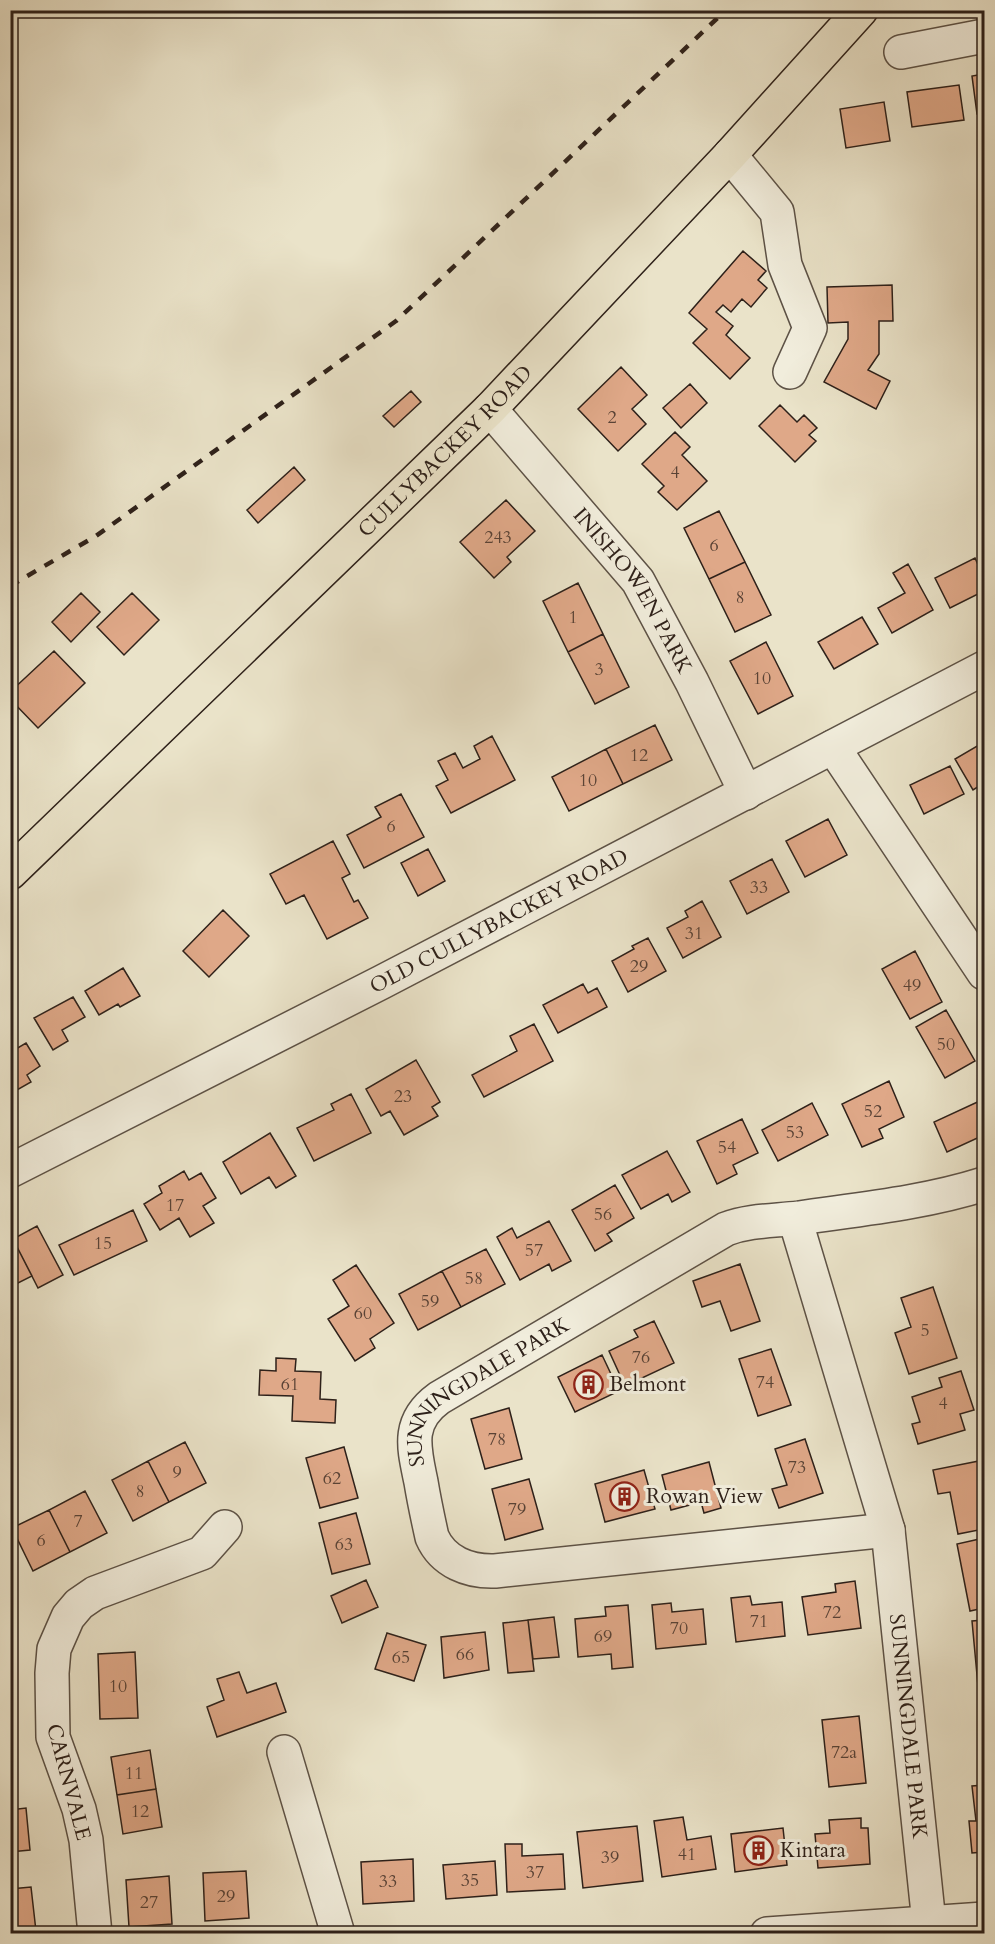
<svg xmlns="http://www.w3.org/2000/svg" width="995" height="1944" viewBox="0 0 995 1944" font-family="Cardo,serif">
  <style>
    .building { fill: #dfa888; stroke: #2e211a; stroke-width: 1.5 }
    .lines { fill: none; stroke-linecap: round; stroke-linejoin: round }
    .minor-casing { stroke: #5d5246; stroke-width: 36 }
    .major-casing { stroke: #2e211a; stroke-width: 36 }
    .minor { stroke: #f1eddc; stroke-width: 33 }
    .major { stroke: #eae3c9; stroke-width: 33 }
    .rail { stroke: #2e211a; stroke-width: 4.5; stroke-dasharray: 10 10; stroke-linecap: butt }
    .labels { text-anchor: middle; stroke-width: 6; stroke-linejoin: round; paint-order: stroke }
    .number-label { font-size: 18px; fill: #5a4336 }
    .street-label { font-size: 21px; fill: #2e211a; stroke: #f1eddc }
    .poi-label { font-size: 21px; fill: #2e211a; stroke: #f1eddc; text-anchor: start }
  </style>
  <rect width="100%" height="100%" fill="#eae3c9"/>
  <filter id="stains"><feTurbulence type="fractalNoise" baseFrequency=".00333" numOctaves="4"/><feColorMatrix values="0 0 0 0 .2 0 0 0 0 .09 0 0 0 0 .02 0 0 0 .5 -.17"/></filter>
  <radialGradient id="worn" r=".72"><stop offset=".6" stop-color="#630" stop-opacity="0"/><stop offset="1" stop-color="#630" stop-opacity=".3"/></radialGradient>
  <path class="building" d="M 984,74 L 984,113 L 977,114 L 972,76 Z
    M 959,85 L 964,120 L 912,127 L 907,92 Z
    M 884,102 L 890,141 L 846,148 L 840,109 Z
    M 980,226 L 984,226 L 984,262 L 978,262 Z
    M 743,251 L 766,271 L 758,280 L 767,288 L 751,307 L 742,299 L 731,312 L 723,305 L 716,312 L 733,326 L 726,335 L 750,358 L 730,379 L 693,343 L 707,329 L 689,313 Z
    M 892,285 L 893,321 L 879,321 L 879,354 L 868,370 L 890,381 L 876,409 L 824,382 L 848,339 L 848,322 L 828,323 L 827,287 Z
    M 621,367 L 647,395 L 632,409 L 646,424 L 618,451 L 578,409 Z
    M 690,384 L 707,403 L 681,428 L 663,408 Z
    M 411,391 L 421,402 L 394,427 L 383,416 Z
    M 780,405 L 797,422 L 804,415 L 817,428 L 809,435 L 816,441 L 795,462 L 759,426 Z
    M 675,432 L 690,447 L 682,455 L 707,481 L 677,510 L 658,492 L 664,486 L 642,464 Z
    M 294,467 L 305,480 L 258,523 L 247,510 Z
    M 506,500 L 535,531 L 507,557 L 511,562 L 494,578 L 460,542 Z
    M 719,511 L 745,562 L 709,579 L 684,528 Z
    M 975,558 L 984,578 L 984,591 L 950,608 L 935,578 Z
    M 745,562 L 771,615 L 735,632 L 709,579 Z
    M 908,564 L 933,610 L 892,633 L 878,608 L 905,593 L 893,573 Z
    M 578,583 L 603,634 L 568,652 L 543,601 Z
    M 81,593 L 100,612 L 71,642 L 52,622 Z
    M 132,593 L 159,620 L 124,655 L 97,627 Z
    M 862,617 L 878,644 L 834,669 L 818,642 Z
    M 603,634 L 629,687 L 595,704 L 568,652 Z
    M 766,642 L 793,696 L 758,714 L 730,661 Z
    M 54,651 L 85,683 L 38,728 L 10,699 L 10,692 Z
    M 655,725 L 672,760 L 623,784 L 606,749 Z
    M 492,736 L 515,780 L 451,813 L 436,786 L 448,780 L 438,761 L 455,753 L 463,768 L 480,759 L 474,746 Z
    M 984,742 L 984,783 L 973,790 L 955,759 Z
    M 606,749 L 623,784 L 569,811 L 552,777 Z
    M 950,766 L 964,794 L 924,814 L 910,785 Z
    M 401,794 L 424,837 L 364,868 L 347,835 L 381,817 L 375,807 Z
    M 828,819 L 847,855 L 805,877 L 786,841 Z
    M 333,841 L 350,874 L 342,878 L 354,902 L 358,900 L 368,918 L 327,939 L 304,895 L 286,904 L 270,874 Z
    M 428,849 L 445,881 L 418,896 L 401,863 Z
    M 772,859 L 789,892 L 747,914 L 730,881 Z
    M 702,901 L 721,937 L 683,958 L 667,928 L 688,917 L 685,911 Z
    M 223,910 L 249,936 L 209,977 L 183,951 Z
    M 648,938 L 666,971 L 628,992 L 612,961 L 634,949 L 632,946 Z
    M 915,951 L 942,1002 L 910,1019 L 882,969 Z
    M 123,968 L 140,996 L 120,1007 L 118,1004 L 99,1015 L 85,991 Z
    M 583,984 L 588,993 L 597,988 L 607,1007 L 558,1033 L 543,1005 Z
    M 73,997 L 85,1017 L 62,1030 L 68,1041 L 53,1050 L 34,1018 Z
    M 946,1010 L 975,1061 L 945,1078 L 916,1027 Z
    M 534,1024 L 553,1061 L 484,1097 L 472,1075 L 517,1051 L 510,1036 Z
    M 26,1043 L 40,1066 L 27,1075 L 31,1082 L 10,1094 L 10,1050 L 11,1052 Z
    M 416,1060 L 440,1102 L 432,1107 L 438,1116 L 404,1135 L 390,1111 L 381,1116 L 366,1089 Z
    M 889,1081 L 904,1117 L 879,1129 L 883,1138 L 862,1147 L 842,1104 Z
    M 351,1094 L 371,1133 L 314,1161 L 297,1128 L 334,1110 L 331,1104 Z
    M 984,1099 L 984,1135 L 947,1152 L 934,1122 Z
    M 812,1103 L 828,1135 L 778,1161 L 762,1130 Z
    M 742,1119 L 758,1153 L 733,1165 L 737,1174 L 717,1184 L 697,1141 Z
    M 270,1133 L 296,1176 L 276,1188 L 269,1177 L 241,1194 L 223,1162 Z
    M 667,1151 L 690,1192 L 672,1202 L 668,1194 L 641,1209 L 622,1175 Z
    M 184,1171 L 189,1180 L 201,1173 L 216,1198 L 203,1206 L 214,1223 L 190,1237 L 179,1218 L 160,1230 L 144,1204 L 162,1193 L 159,1186 Z
    M 615,1185 L 634,1218 L 607,1234 L 612,1241 L 595,1251 L 572,1210 Z
    M 133,1210 L 147,1241 L 74,1275 L 59,1245 Z
    M 549,1221 L 571,1261 L 552,1271 L 549,1264 L 520,1280 L 497,1237 L 512,1228 L 517,1238 Z
    M 37,1226 L 63,1275 L 38,1288 L 13,1239 Z
    M 13,1239 L 32,1276 L 10,1287 L 10,1240 Z
    M 486,1249 L 505,1284 L 461,1307 L 442,1271 Z
    M 740,1264 L 760,1321 L 731,1331 L 720,1301 L 702,1307 L 693,1281 Z
    M 356,1265 L 394,1323 L 370,1339 L 375,1348 L 355,1361 L 328,1319 L 349,1306 L 333,1280 Z
    M 442,1271 L 461,1307 L 418,1330 L 399,1294 Z
    M 933,1287 L 957,1358 L 909,1374 L 895,1333 L 911,1327 L 901,1298 Z
    M 654,1321 L 674,1363 L 625,1386 L 609,1351 L 638,1337 L 634,1330 Z
    M 771,1349 L 791,1405 L 758,1416 L 739,1359 Z
    M 602,1355 L 619,1391 L 575,1412 L 558,1377 Z
    M 276,1358 L 296,1359 L 295,1371 L 321,1372 L 320,1399 L 336,1400 L 335,1423 L 292,1421 L 293,1396 L 259,1395 L 260,1370 L 276,1371 Z
    M 961,1371 L 974,1410 L 960,1414 L 965,1430 L 918,1444 L 912,1424 L 920,1422 L 912,1397 L 942,1387 L 939,1378 Z
    M 509,1408 L 522,1459 L 485,1469 L 471,1419 Z
    M 805,1439 L 823,1493 L 779,1508 L 772,1489 L 787,1485 L 775,1449 Z
    M 185,1442 L 206,1483 L 169,1502 L 148,1461 Z
    M 344,1447 L 358,1498 L 320,1508 L 306,1458 Z
    M 984,1460 L 984,1529 L 958,1534 L 950,1492 L 938,1494 L 933,1470 Z
    M 148,1461 L 169,1502 L 133,1521 L 112,1480 Z
    M 709,1462 L 721,1508 L 704,1513 L 701,1502 L 671,1510 L 662,1475 Z
    M 644,1470 L 655,1509 L 605,1522 L 595,1484 Z
    M 529,1479 L 543,1529 L 505,1540 L 492,1489 Z
    M 85,1491 L 107,1533 L 70,1552 L 49,1510 Z
    M 49,1510 L 70,1552 L 33,1571 L 12,1528 Z
    M 356,1513 L 370,1564 L 332,1574 L 319,1523 Z
    M 984,1538 L 984,1608 L 970,1611 L 957,1544 Z
    M 366,1580 L 378,1607 L 342,1623 L 331,1596 Z
    M 855,1581 L 861,1628 L 808,1635 L 802,1597 L 836,1592 L 835,1584 Z
    M 750,1596 L 752,1605 L 782,1602 L 785,1636 L 736,1642 L 731,1598 Z
    M 671,1603 L 672,1612 L 703,1609 L 706,1644 L 656,1649 L 652,1605 Z
    M 628,1605 L 633,1667 L 612,1669 L 611,1654 L 578,1657 L 575,1619 L 606,1616 L 605,1607 Z
    M 554,1617 L 559,1657 L 533,1659 L 528,1620 Z
    M 528,1620 L 534,1671 L 508,1673 L 503,1623 Z
    M 984,1620 L 984,1685 L 978,1686 L 972,1621 Z
    M 485,1632 L 489,1670 L 444,1678 L 441,1637 Z
    M 387,1633 L 426,1645 L 414,1681 L 375,1669 Z
    M 135,1652 L 138,1718 L 100,1719 L 98,1654 Z
    M 239,1672 L 247,1693 L 276,1683 L 286,1712 L 217,1737 L 207,1707 L 224,1700 L 217,1679 Z
    M 859,1716 L 866,1783 L 829,1787 L 822,1720 Z
    M 150,1750 L 156,1789 L 117,1795 L 111,1757 Z
    M 984,1785 L 984,1852 L 972,1853 L 969,1821 L 976,1821 L 972,1786 Z
    M 156,1789 L 162,1827 L 123,1834 L 117,1795 Z
    M 26,1808 L 30,1850 L 10,1852 L 10,1810 Z
    M 683,1817 L 687,1840 L 711,1836 L 716,1869 L 662,1877 L 654,1821 Z
    M 861,1818 L 861,1828 L 868,1828 L 870,1864 L 818,1868 L 815,1834 L 830,1833 L 829,1820 Z
    M 637,1826 L 643,1881 L 583,1888 L 577,1832 Z
    M 783,1828 L 787,1865 L 735,1872 L 731,1834 Z
    M 505,1844 L 522,1844 L 522,1856 L 563,1854 L 565,1889 L 507,1892 Z
    M 413,1859 L 414,1901 L 363,1904 L 361,1862 Z
    M 495,1861 L 497,1895 L 446,1899 L 443,1865 Z
    M 246,1871 L 249,1918 L 205,1921 L 203,1873 Z
    M 169,1876 L 172,1924 L 129,1927 L 126,1880 Z
    M 31,1887 L 36,1931 L 10,1934 L 10,1889 Z"/>
  <g class="lines">
    <defs>
      <g id="minor">
        <path d="M 901,52 L 984,36"/>
        <path d="M 730,155 L 777,212 L 785,265 L 810,328 L 790,372"/>
        <path id="s1" d="M 490,409 L 638,581 L 692,682 L 746,793"/>
        <path d="M 833,747 L 984,973"/>
        <path id="s2" d="M 10,1171 L 382,982 L 984,668"/>
        <path id="s3" d="M 795,1219 L 888,1530 L 929,1923"/>
        <path id="s4" d="M 888,1530 L 495,1571 C 469,1572 443,1562 432,1537 C 428,1519 424,1500 421,1482 C 414,1448 406,1422 439,1398 L 726,1229 C 750,1220 774,1221 799,1218 C 861,1209 924,1203 984,1184"/>
        <path d="M 284,1752 L 338,1934"/>
        <path d="M 95,1934 L 86,1840 L 79,1809 L 53,1737 L 52,1673 L 54,1649 L 68,1617 L 79,1604 L 95,1593 L 202,1553 L 225,1527"/>
        <path d="M 767,1934 L 984,1919"/>
      </g>
      <g id="major">
        <path id="s5" d="M 10,873 L 490,409 L 730,155 L 861,10"/>
      </g>
    </defs>
    <use href="#minor" class="minor-casing"/>
    <use href="#major" class="major-casing"/>
    <use href="#minor" class="minor"/>
    <use href="#major" class="major"/>
    <path class="rail" d="M 10,586 L 96,536 L 396,321 L 726,10"/>
  </g>
  <defs>
    <symbol id="building-ring" viewBox="-11 -11 22 22"><circle r="9.5" fill="#f1eddc" stroke="#8f2418" stroke-width="1.5"/><path d="M-4-6H4V6H1V3H-1V6H-4ZM-2.5-4.3h1.7v1.8h-1.7ZM.8-4.3h1.7v1.8H.8ZM-2.5-1h1.7V.8h-1.7ZM.8-1h1.7V.8H.8Z" fill="#8f2418"/></symbol>
  </defs>
  <g fill-rule="evenodd">
    <use href="#building-ring" x="572" y="1368" width="33" height="33"/>
    <use href="#building-ring" x="608" y="1480" width="33" height="33"/>
    <use href="#building-ring" x="742" y="1834" width="33" height="33"/>
  </g>
  <g class="labels">
    <g class="number-label">
      <text x="612" y="423">2</text>
      <text x="675" y="478">4</text>
      <text x="498" y="543">243</text>
      <text x="714" y="551">6</text>
      <text x="740" y="603">8</text>
      <text x="573" y="623">1</text>
      <text x="599" y="675">3</text>
      <text x="762" y="684">10</text>
      <text x="639" y="761">12</text>
      <text x="588" y="786">10</text>
      <text x="391" y="832">6</text>
      <text x="759" y="893">33</text>
      <text x="694" y="939">31</text>
      <text x="639" y="972">29</text>
      <text x="912" y="991">49</text>
      <text x="946" y="1050">50</text>
      <text x="403" y="1102">23</text>
      <text x="873" y="1117">52</text>
      <text x="795" y="1138">53</text>
      <text x="727" y="1153">54</text>
      <text x="175" y="1211">17</text>
      <text x="603" y="1220">56</text>
      <text x="103" y="1249">15</text>
      <text x="534" y="1256">57</text>
      <text x="474" y="1284">58</text>
      <text x="430" y="1307">59</text>
      <text x="363" y="1319">60</text>
      <text x="925" y="1336">5</text>
      <text x="641" y="1363">76</text>
      <text x="765" y="1388">74</text>
      <text x="290" y="1390">61</text>
      <text x="943" y="1409">4</text>
      <text x="497" y="1445">78</text>
      <text x="797" y="1473">73</text>
      <text x="177" y="1478">9</text>
      <text x="332" y="1484">62</text>
      <text x="140" y="1497">8</text>
      <text x="517" y="1515">79</text>
      <text x="78" y="1527">7</text>
      <text x="41" y="1546">6</text>
      <text x="344" y="1550">63</text>
      <text x="832" y="1618">72</text>
      <text x="759" y="1627">71</text>
      <text x="679" y="1634">70</text>
      <text x="603" y="1642">69</text>
      <text x="465" y="1660">66</text>
      <text x="401" y="1663">65</text>
      <text x="118" y="1692">10</text>
      <text x="844" y="1758">72a</text>
      <text x="134" y="1779">11</text>
      <text x="140" y="1817">12</text>
      <text x="687" y="1860">41</text>
      <text x="610" y="1863">39</text>
      <text x="535" y="1878">37</text>
      <text x="470" y="1886">35</text>
      <text x="388" y="1887">33</text>
      <text x="226" y="1902">29</text>
      <text x="149" y="1908">27</text>
    </g>
    <g class="street-label">
      <text dy="7" stroke="none"><textPath href="#s5" startOffset="606">CULLYBACKEY ROAD</textPath></text>
      <text dy="7" stroke="none"><textPath href="#s1" startOffset="232">INISHOWEN PARK</textPath></text>
      <text dy="7" stroke="none"><textPath href="#s2" startOffset="549">OLD CULLYBACKEY ROAD</textPath></text>
      <text dy="7" stroke="none"><textPath href="#s4" startOffset="656">SUNNINGDALE PARK</textPath></text>
      <text dy="7" stroke="none"><textPath href="#s3" startOffset="522">SUNNINGDALE PARK</textPath></text>
      <text transform="translate(69 1782) rotate(75)" y="7">CARNVALE</text>
    </g>
    <g class="poi-label">
      <text x="609" y="1391">Belmont</text>
      <text x="646" y="1503">Rowan View</text>
      <text x="780" y="1857">Kintara</text>
    </g>
  </g>
  <rect width="995" height="1944" fill="none" stroke="#eae3c9" stroke-width="36"/>
  <rect x="12" y="12" width="971" height="1920" fill="none" stroke="#2e211a" stroke-width="3"/>
  <rect x="18" y="18" width="959" height="1908" fill="none" stroke="#2e211a" stroke-width="1.5"/>
  <rect width="100%" height="100%" filter="url(#stains)"/>
  <rect width="100%" height="100%" fill="url(#worn)"/>
</svg>
